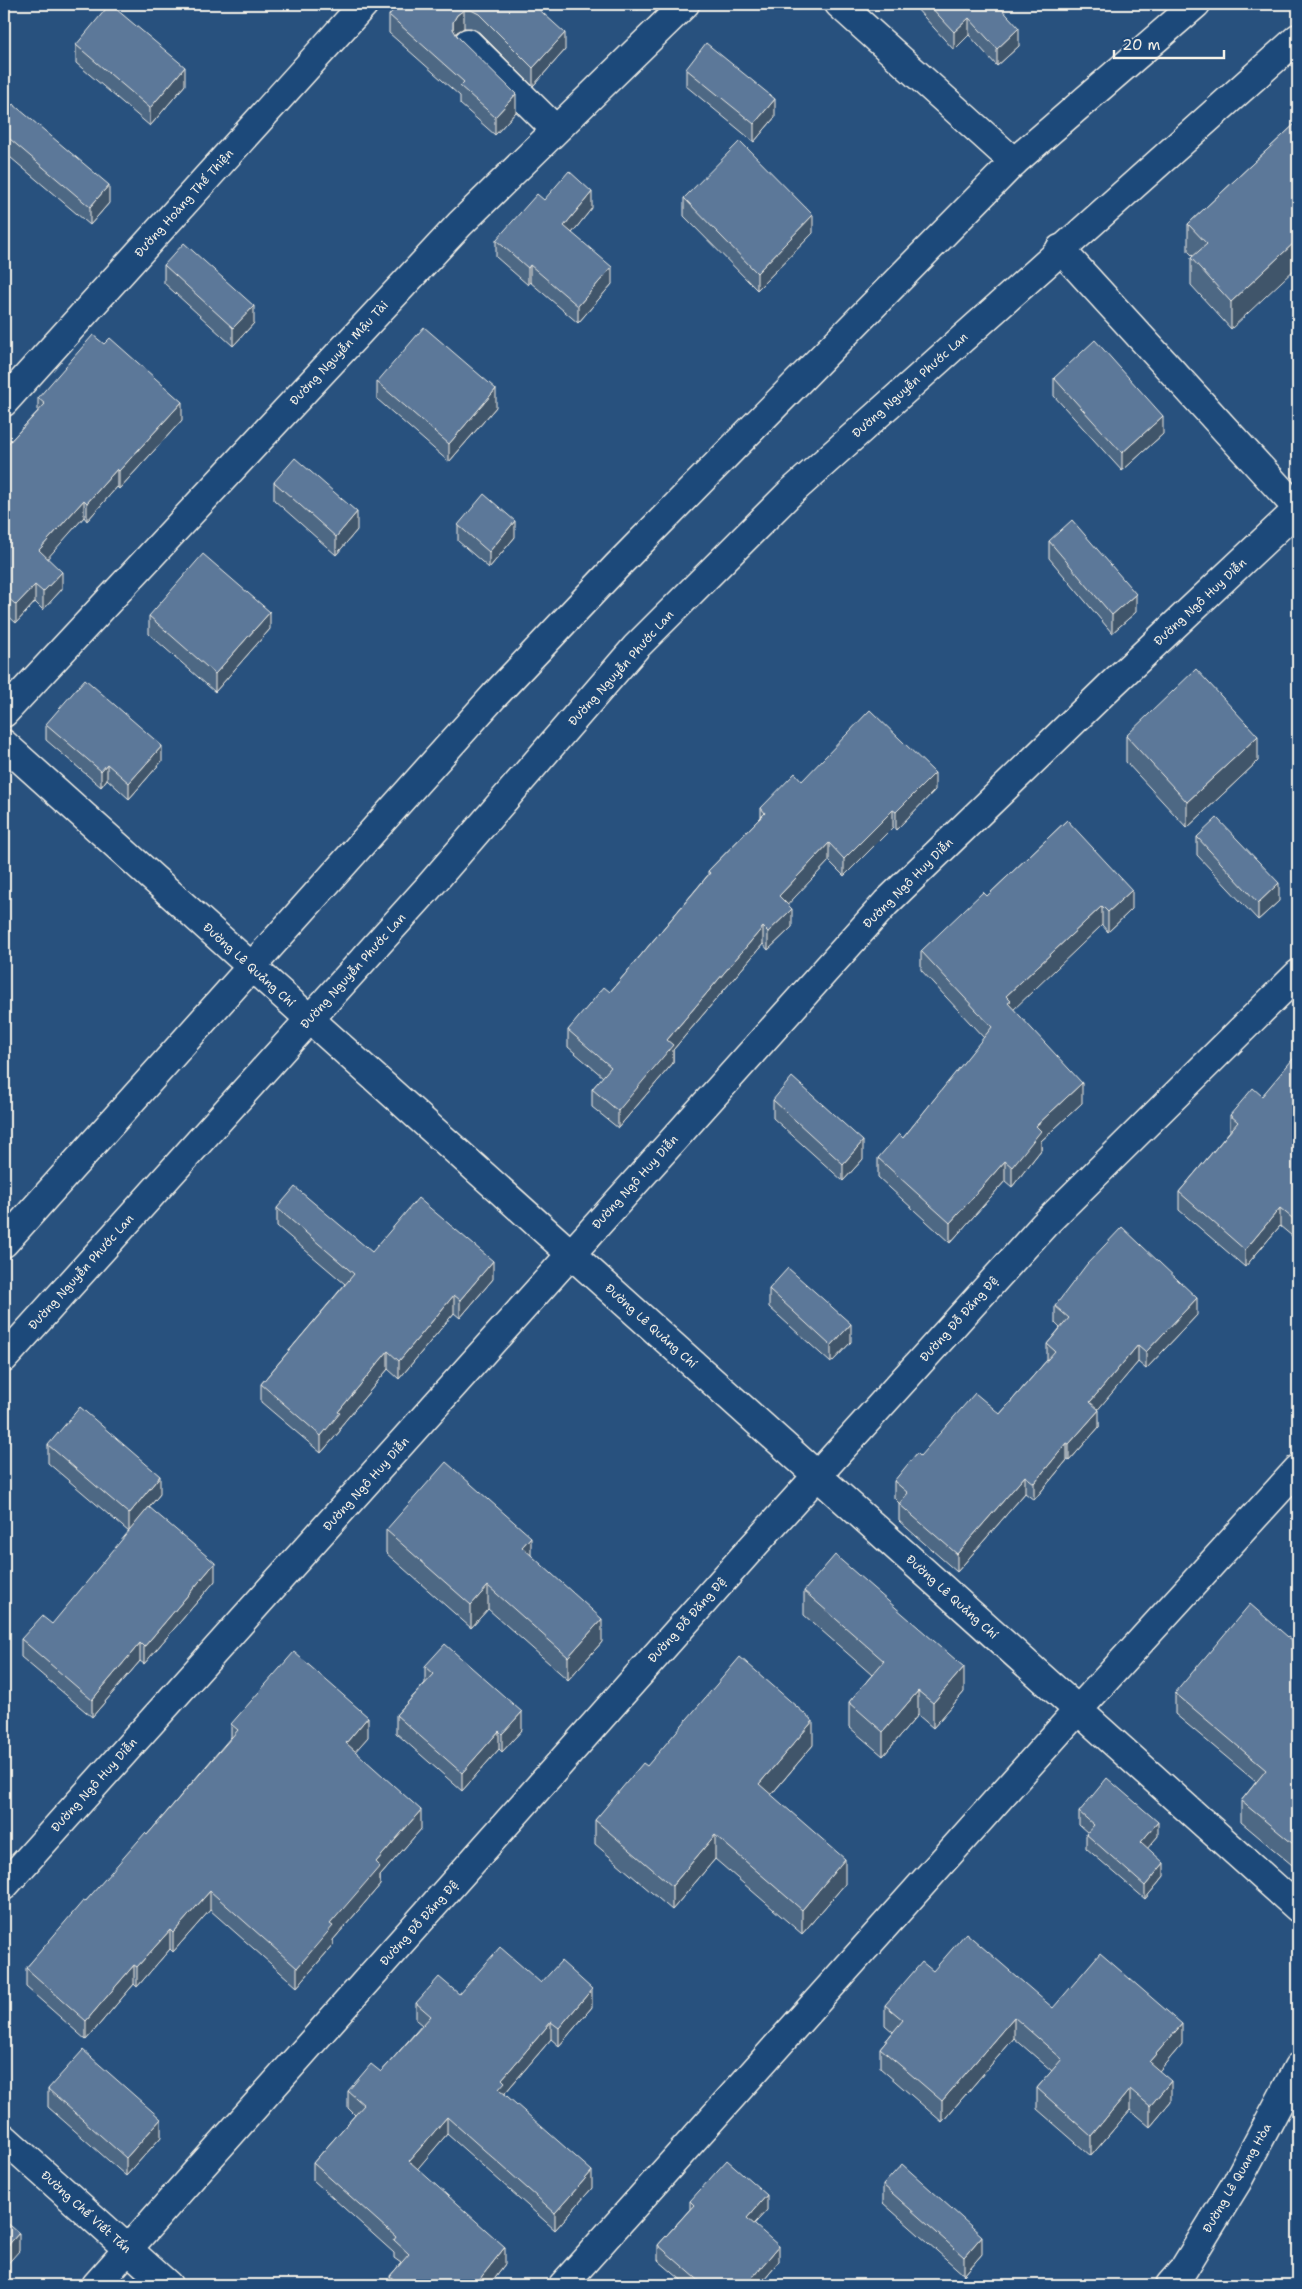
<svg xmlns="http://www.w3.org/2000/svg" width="1302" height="2289" viewBox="0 0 1302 2289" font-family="'Shantell Sans',sans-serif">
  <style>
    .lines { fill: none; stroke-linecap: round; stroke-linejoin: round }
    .minor-casing { stroke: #f4f1e8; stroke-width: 31 }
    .secondary-casing { stroke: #f4f1e8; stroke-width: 31 }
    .minor { stroke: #1f4a7a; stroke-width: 28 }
    .secondary { stroke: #1f4a7a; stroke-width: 28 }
    .wall { fill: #4e6784; stroke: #f4f1e8 }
    .shaded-wall { fill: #40546b; stroke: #f4f1e8 }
    .building { fill: #5b7899; stroke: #f4f1e8 }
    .labels { text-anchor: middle; stroke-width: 4; stroke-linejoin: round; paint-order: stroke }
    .street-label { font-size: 12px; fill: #f4f1e8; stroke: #1f4a7a }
  </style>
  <rect width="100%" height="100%" fill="#28517e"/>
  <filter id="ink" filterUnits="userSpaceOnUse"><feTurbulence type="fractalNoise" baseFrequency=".02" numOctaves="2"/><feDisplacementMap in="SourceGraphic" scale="10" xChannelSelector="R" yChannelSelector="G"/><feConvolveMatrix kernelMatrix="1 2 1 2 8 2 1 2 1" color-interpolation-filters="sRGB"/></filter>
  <g filter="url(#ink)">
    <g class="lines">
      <defs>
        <path id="minor" d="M 839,4 L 1014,162
          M 468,43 L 556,130
          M 4,402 L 364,4
          M 4,713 L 460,224 L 685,4
          M 4,744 L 1298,1908
          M 4,1886 L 886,903 L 1110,686 L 1298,509 L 1060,249
          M 4,2138 L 168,2285
          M 96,2285 L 747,1553 L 1044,1225 L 1298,974
          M 563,2285 L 1078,1710 L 1298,1469
          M 1170,2285 L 1183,2270 L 1237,2182 L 1298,2067"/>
        <path id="secondary" d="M 4,1243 L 494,696 L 617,566 L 1014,162 L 1196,4
          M 4,1358 L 428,888 L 636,647 L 789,494 L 1298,38"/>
      </defs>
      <use href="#minor" class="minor-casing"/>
      <use href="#secondary" class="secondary-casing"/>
      <use href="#minor" class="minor"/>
      <use href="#secondary" class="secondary"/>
    </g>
    <path class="wall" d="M 533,4 L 565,50 L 533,86 L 479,32 L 471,28 L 464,28 L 457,32 L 456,34 L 516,112 L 495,135 L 460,104 L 460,96 L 389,33 L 389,15 Z
      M 631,4 L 643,4 L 638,10 Z
      M 915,4 L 997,4 L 1019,46 L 997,66 L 969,35 L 954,50 L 915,7 Z
      M 76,45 L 185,85 L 150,126 L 76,63 Z
      M 686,69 L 775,117 L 754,142 L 686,86 Z
      M 4,114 L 109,203 L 90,225 L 4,152 Z
      M 1298,121 L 1231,329 L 1191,285 L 1191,258 L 1193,256 L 1188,251 L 1188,224 Z
      M 684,198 L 813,233 L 757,290 L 684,216 Z
      M 544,200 L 592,208 L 572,233 L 612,284 L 578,323 L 530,282 L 528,285 L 496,257 L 496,240 Z
      M 164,265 L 254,323 L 233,346 L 164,283 Z
      M 1054,378 L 1163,434 L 1122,471 L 1054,396 Z
      M 377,382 L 496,407 L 449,462 L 377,399 Z
      M 38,398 L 182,420 L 119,489 L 117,487 L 87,521 L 84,517 L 47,558 L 62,589 L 43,610 L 35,602 L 16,623 L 4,612 L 4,448 L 38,411 Z
      M 274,482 L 357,530 L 336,555 L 274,500 Z
      M 458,525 L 515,537 L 489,568 L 458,541 Z
      M 1049,541 L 1136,612 L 1112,633 L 1049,558 Z
      M 149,616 L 270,629 L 215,692 L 149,634 Z
      M 46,724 L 162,761 L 129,799 L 107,779 L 101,787 L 46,740 Z
      M 1126,736 L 1258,761 L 1187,828 L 1126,762 Z
      M 802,781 L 935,790 L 896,830 L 893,827 L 844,876 L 829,861 L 787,905 L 792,927 L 768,950 L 763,944 L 673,1050 L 673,1063 L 618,1128 L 592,1107 L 592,1089 L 603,1077 L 568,1047 L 568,1030 L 610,992 L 708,875 L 708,871 L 761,817 L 761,808 Z
      M 1067,820 L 1132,909 L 1108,932 L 1102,925 L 1013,1009 L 1082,1103 L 1041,1141 L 1041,1150 L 1012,1187 L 1005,1181 L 950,1243 L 878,1177 L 878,1158 L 903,1138 L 984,1038 L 921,970 L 921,951 L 987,896 Z
      M 1197,837 L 1279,901 L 1258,920 L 1197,855 Z
      M 1298,1055 L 1298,1241 L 1280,1226 L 1245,1267 L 1179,1210 L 1179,1192 L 1230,1131 L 1230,1115 L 1262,1096 Z
      M 773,1100 L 863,1159 L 843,1181 L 773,1118 Z
      M 277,1208 L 372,1252 L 493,1279 L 460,1318 L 454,1313 L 399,1379 L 388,1369 L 340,1427 L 340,1431 L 321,1453 L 261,1402 L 261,1384 L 345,1284 L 277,1226 Z
      M 769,1289 L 851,1342 L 831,1363 L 769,1307 Z
      M 1055,1306 L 1197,1315 L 1146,1369 L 1138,1362 L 1098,1409 L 1099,1427 L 1069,1461 L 1067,1460 L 1034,1500 L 1025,1493 L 957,1572 L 899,1521 L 899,1503 L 894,1498 L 894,1481 L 920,1456 L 1000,1414 L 1047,1360 L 1047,1344 L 1060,1328 L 1055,1323 Z
      M 48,1445 L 160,1494 L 129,1532 L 48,1463 Z
      M 386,1530 L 531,1555 L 602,1642 L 568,1680 L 488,1609 L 471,1628 L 386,1553 Z
      M 215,1581 L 144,1664 L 140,1661 L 92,1717 L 21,1657 L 21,1639 L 52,1624 Z
      M 804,1591 L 964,1692 L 933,1728 L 918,1715 L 883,1756 L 849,1727 L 849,1702 L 872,1675 L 804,1615 Z
      M 1295,1643 L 1298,1644 L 1298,1870 L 1241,1822 L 1241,1801 L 1256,1782 L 1175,1714 L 1175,1693 Z
      M 425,1666 L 522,1730 L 502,1752 L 499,1749 L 462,1791 L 396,1733 L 396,1715 L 425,1683 Z
      M 231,1724 L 368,1737 L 355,1751 L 421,1829 L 380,1876 L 380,1885 L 333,1940 L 333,1945 L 297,1987 L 210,1910 L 173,1952 L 170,1949 L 137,1987 L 134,1984 L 86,2040 L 26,1987 L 26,1968 L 85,1902 L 147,1835 L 231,1737 Z
      M 813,1745 L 771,1795 L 845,1884 L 802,1934 L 715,1859 L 672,1910 L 595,1844 L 595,1820 L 647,1766 Z
      M 1079,1812 L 1158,1836 L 1147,1848 L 1164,1876 L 1145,1899 L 1086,1848 L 1086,1834 L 1088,1833 L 1079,1825 Z
      M 933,1971 L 1053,2008 L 1182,2044 L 1159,2071 L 1171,2102 L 1150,2127 L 1130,2110 L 1091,2156 L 1037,2109 L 1037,2088 L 1052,2071 L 1014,2038 L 942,2122 L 880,2068 L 880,2048 L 893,2032 L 885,2025 L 885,2005 Z
      M 541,1983 L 592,2007 L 559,2046 L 551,2039 L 505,2093 L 505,2094 L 592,2188 L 555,2230 L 447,2134 L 417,2169 L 505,2264 L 489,2285 L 390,2285 L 390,2276 L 401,2263 L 394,2258 L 394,2253 L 313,2180 L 313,2163 L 355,2115 L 348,2108 L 348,2091 L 381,2072 L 422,2025 L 416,2020 L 416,2003 L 459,1994 Z
      M 48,2089 L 161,2137 L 126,2176 L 48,2107 Z
      M 883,2185 L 982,2254 L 964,2275 L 883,2203 Z
      M 690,2201 L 767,2210 L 754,2224 L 779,2261 L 759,2285 L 687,2285 L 658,2260 L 658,2245 L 690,2209 Z"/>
    <path class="shaded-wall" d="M 638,4 L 643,4 L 638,10 Z
      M 464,10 L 464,28 L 457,32 L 453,40 L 453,22 L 457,15 Z
      M 969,18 L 969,35 L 954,50 L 954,32 Z
      M 1019,28 L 1019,46 L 997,66 L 997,49 Z
      M 565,33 L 565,50 L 533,86 L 533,68 Z
      M 185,67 L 185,85 L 150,126 L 150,108 Z
      M 516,94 L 516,112 L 495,135 L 495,117 Z
      M 775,99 L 775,117 L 754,142 L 754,124 Z
      M 109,185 L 109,203 L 90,225 L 90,207 Z
      M 592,192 L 592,208 L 564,243 L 564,226 Z
      M 813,215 L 813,233 L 757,290 L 757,273 Z
      M 1298,239 L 1298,266 L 1231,329 L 1231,302 Z
      M 530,265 L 530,282 L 528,285 L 528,268 Z
      M 612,267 L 612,284 L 578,323 L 578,306 Z
      M 254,306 L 254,323 L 233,346 L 233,328 Z
      M 496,389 L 496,407 L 449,462 L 449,444 Z
      M 182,402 L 182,420 L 119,489 L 119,471 Z
      M 1163,416 L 1163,434 L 1122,471 L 1122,453 Z
      M 117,469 L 117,487 L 87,521 L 87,503 Z
      M 84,500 L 84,517 L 39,568 L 39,550 Z
      M 357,512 L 357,530 L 336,555 L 336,537 Z
      M 515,521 L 515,537 L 489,568 L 489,552 Z
      M 62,572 L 62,589 L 43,610 L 43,592 Z
      M 35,585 L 35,602 L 16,623 L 16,605 Z
      M 1136,594 L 1136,612 L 1112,633 L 1112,615 Z
      M 270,612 L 270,629 L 215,692 L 215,674 Z
      M 1258,736 L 1258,761 L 1187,828 L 1187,802 Z
      M 162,746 L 162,761 L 129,799 L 129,783 Z
      M 107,764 L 107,779 L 101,787 L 101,771 Z
      M 935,773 L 935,790 L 896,830 L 896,812 Z
      M 893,810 L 893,827 L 844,876 L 844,859 Z
      M 829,843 L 829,861 L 779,914 L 779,896 Z
      M 1279,883 L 1279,901 L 1258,920 L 1258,903 Z
      M 1132,890 L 1132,909 L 1108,932 L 1108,912 Z
      M 1102,906 L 1102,925 L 1011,1012 L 1011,1020 L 1006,996 Z
      M 792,909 L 792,927 L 768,950 L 768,932 Z
      M 763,927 L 763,944 L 673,1050 L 673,1063 L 618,1128 L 618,1111 L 667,1040 Z
      M 1082,1083 L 1082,1103 L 1041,1141 L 1041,1150 L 1012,1187 L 1012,1167 L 1036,1126 Z
      M 863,1141 L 863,1159 L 843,1181 L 843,1164 Z
      M 1005,1161 L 1005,1181 L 950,1243 L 950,1223 Z
      M 1280,1208 L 1280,1226 L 1245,1267 L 1245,1250 Z
      M 493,1261 L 493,1279 L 460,1318 L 460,1300 Z
      M 454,1295 L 454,1313 L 399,1379 L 399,1361 Z
      M 1197,1298 L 1197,1315 L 1146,1369 L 1146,1352 Z
      M 851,1324 L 851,1342 L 831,1363 L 831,1346 Z
      M 1138,1345 L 1138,1362 L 1090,1419 L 1090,1402 Z
      M 388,1351 L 388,1369 L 340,1427 L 340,1431 L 321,1453 L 321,1436 L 338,1412 Z
      M 1099,1410 L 1099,1427 L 1069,1461 L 1069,1444 Z
      M 1067,1443 L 1067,1460 L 1034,1500 L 1034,1483 Z
      M 160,1476 L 160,1494 L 129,1532 L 129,1514 Z
      M 1025,1476 L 1025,1493 L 957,1572 L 957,1554 Z
      M 531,1537 L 531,1560 L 522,1547 Z
      M 215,1563 L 215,1581 L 144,1664 L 144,1647 Z
      M 488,1586 L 488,1609 L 471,1628 L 471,1605 Z
      M 602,1619 L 602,1642 L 568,1680 L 568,1657 Z
      M 140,1643 L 140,1661 L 92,1717 L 92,1700 Z
      M 964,1667 L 964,1692 L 933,1728 L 933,1703 Z
      M 918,1691 L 918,1715 L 883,1756 L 883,1732 Z
      M 522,1712 L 522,1730 L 502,1752 L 502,1734 Z
      M 368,1717 L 368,1737 L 346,1762 L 346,1743 Z
      M 813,1721 L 813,1745 L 759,1809 L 759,1784 Z
      M 499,1731 L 499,1749 L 462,1791 L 462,1773 Z
      M 421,1810 L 421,1829 L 380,1876 L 380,1885 L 333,1940 L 333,1945 L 297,1987 L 297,1968 L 330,1924 L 376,1862 Z
      M 1158,1822 L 1158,1836 L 1141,1856 L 1141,1842 Z
      M 715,1835 L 715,1859 L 672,1910 L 672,1886 Z
      M 845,1859 L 845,1884 L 802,1934 L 802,1910 Z
      M 1164,1863 L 1164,1876 L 1145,1899 L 1145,1886 Z
      M 210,1891 L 210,1910 L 173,1952 L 173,1933 Z
      M 170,1930 L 170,1949 L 137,1987 L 137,1967 Z
      M 134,1965 L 134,1984 L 86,2040 L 86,2021 Z
      M 592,1989 L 592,2007 L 559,2046 L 559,2028 Z
      M 1014,2017 L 1014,2038 L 942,2122 L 942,2101 Z
      M 551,2022 L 551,2039 L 505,2093 L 505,2099 L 499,2089 L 502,2079 Z
      M 1182,2024 L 1182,2044 L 1149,2083 L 1149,2062 Z
      M 1171,2081 L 1171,2102 L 1150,2127 L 1150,2106 Z
      M 1130,2089 L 1130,2110 L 1091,2156 L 1091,2136 Z
      M 447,2117 L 447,2134 L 409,2179 L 409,2161 Z
      M 161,2119 L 161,2137 L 126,2176 L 126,2158 Z
      M 592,2171 L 592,2188 L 555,2230 L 555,2213 Z
      M 767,2195 L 767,2210 L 747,2232 L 747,2218 Z
      M 19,2233 L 19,2251 L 4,2268 L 4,2250 Z
      M 982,2236 L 982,2254 L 964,2275 L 964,2257 Z
      M 779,2246 L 779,2261 L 759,2285 L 746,2285 Z
      M 505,2247 L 505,2264 L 489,2285 L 475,2285 Z"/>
    <path class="building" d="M 110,4 L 185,67 L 150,108 L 76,45 Z
      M 399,4 L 533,4 L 565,33 L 533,68 L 479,14 L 471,10 L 464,10 L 457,15 L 453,22 L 453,29 L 457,36 L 516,94 L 495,117 L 460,86 L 464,82 L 389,15 Z
      M 928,4 L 997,4 L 1019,28 L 997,49 L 969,18 L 954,32 Z
      M 706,43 L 775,99 L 754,124 L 686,69 Z
      M 13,104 L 109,185 L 90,207 L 4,134 L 4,114 Z
      M 1298,121 L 1298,239 L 1231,302 L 1191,258 L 1207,244 L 1188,224 Z
      M 740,141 L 813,215 L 757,273 L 684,198 Z
      M 569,171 L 592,192 L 564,226 L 612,267 L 578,306 L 530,265 L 528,268 L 496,240 L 537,194 L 544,200 Z
      M 184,243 L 254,306 L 233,328 L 164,265 Z
      M 424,327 L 496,389 L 449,444 L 377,382 Z
      M 93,335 L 104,344 L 110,338 L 182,402 L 119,471 L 117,469 L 87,503 L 84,500 L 39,550 L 62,572 L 43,592 L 35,585 L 16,605 L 4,594 L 4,448 L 45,404 L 38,398 Z
      M 1095,340 L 1163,416 L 1122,453 L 1054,378 Z
      M 295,458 L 357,512 L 336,537 L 274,482 Z
      M 484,494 L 515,521 L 489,552 L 458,525 Z
      M 1072,520 L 1136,594 L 1112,615 L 1049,541 Z
      M 203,554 L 270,612 L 215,674 L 149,616 Z
      M 1196,669 L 1258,736 L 1187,802 L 1126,736 Z
      M 85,679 L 162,746 L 129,783 L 107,764 L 101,771 L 46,724 Z
      M 870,710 L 935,773 L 896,812 L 893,810 L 844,859 L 829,843 L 779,896 L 792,909 L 768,932 L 763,927 L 667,1040 L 673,1045 L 618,1111 L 592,1089 L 611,1067 L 568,1030 L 604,987 L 610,992 L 710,873 L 708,871 L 765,813 L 761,808 L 795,773 L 802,781 Z
      M 1217,818 L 1279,883 L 1258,903 L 1197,837 Z
      M 1067,820 L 1132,890 L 1108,912 L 1102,906 L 1006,996 L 1011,1001 L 1008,1003 L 1082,1083 L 1036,1126 L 1041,1131 L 1012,1167 L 1005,1161 L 950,1223 L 878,1158 L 899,1134 L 903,1138 L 992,1027 L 921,951 L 983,892 L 987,896 Z
      M 1297,1054 L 1298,1055 L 1298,1223 L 1280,1208 L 1245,1250 L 1179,1192 L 1238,1122 L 1230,1115 L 1253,1088 L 1262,1096 Z
      M 792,1077 L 863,1141 L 843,1164 L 773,1100 Z
      M 295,1187 L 372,1252 L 418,1198 L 493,1261 L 460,1300 L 454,1295 L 399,1361 L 388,1351 L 338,1412 L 340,1413 L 321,1436 L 261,1384 L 354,1274 L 277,1208 Z
      M 1122,1227 L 1197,1298 L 1146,1352 L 1138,1345 L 1090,1402 L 1099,1410 L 1069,1444 L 1067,1443 L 1034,1483 L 1025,1476 L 957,1554 L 899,1504 L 908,1493 L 894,1481 L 917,1453 L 920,1456 L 975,1393 L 1000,1414 L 1055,1351 L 1047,1344 L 1069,1318 L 1055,1306 L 1087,1264 Z
      M 788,1268 L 851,1324 L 831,1346 L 769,1289 Z
      M 80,1407 L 160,1476 L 129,1514 L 48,1445 Z
      M 446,1462 L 531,1537 L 522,1547 L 602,1619 L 568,1657 L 488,1586 L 471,1605 L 386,1530 Z
      M 149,1507 L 215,1563 L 144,1647 L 140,1643 L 92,1700 L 21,1639 L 42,1616 L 52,1624 Z
      M 835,1555 L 964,1667 L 933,1703 L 918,1691 L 883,1732 L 849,1702 L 884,1661 L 804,1591 Z
      M 1250,1604 L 1295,1643 L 1298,1644 L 1298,1848 L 1241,1801 L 1266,1770 L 1175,1693 Z
      M 445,1644 L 522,1712 L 502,1734 L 499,1731 L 462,1773 L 396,1715 L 434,1674 L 425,1666 Z
      M 294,1652 L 368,1717 L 346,1743 L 421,1810 L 376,1862 L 380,1866 L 330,1924 L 333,1926 L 297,1968 L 210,1891 L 173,1933 L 170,1930 L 137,1967 L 134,1965 L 86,2021 L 26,1968 L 83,1901 L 85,1902 L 145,1833 L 147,1835 L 238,1730 L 231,1724 Z
      M 740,1657 L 813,1721 L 759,1784 L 845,1859 L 802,1910 L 715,1835 L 672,1886 L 595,1820 L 643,1763 L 647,1766 Z
      M 1107,1778 L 1158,1822 L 1141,1842 L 1164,1863 L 1145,1886 L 1086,1834 L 1094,1825 L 1079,1812 Z
      M 966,1933 L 1053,2008 L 1100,1953 L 1182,2024 L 1149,2062 L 1171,2081 L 1150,2106 L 1130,2089 L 1091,2136 L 1037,2088 L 1062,2059 L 1014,2017 L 942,2101 L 880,2048 L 903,2020 L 885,2005 L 922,1962 L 933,1971 Z
      M 500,1947 L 541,1983 L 561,1961 L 592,1989 L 559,2028 L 551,2022 L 502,2079 L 505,2082 L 499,2089 L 592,2171 L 555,2213 L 447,2117 L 409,2161 L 505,2247 L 475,2285 L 400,2285 L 390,2276 L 409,2254 L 394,2240 L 396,2237 L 313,2163 L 364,2105 L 348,2091 L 371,2064 L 381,2072 L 431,2016 L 416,2003 L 439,1977 L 459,1994 Z
      M 83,2050 L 161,2119 L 126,2158 L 48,2089 Z
      M 727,2160 L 767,2195 L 747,2218 L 779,2246 L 746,2285 L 704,2285 L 658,2245 L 694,2205 L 690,2201 Z
      M 902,2164 L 982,2236 L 964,2257 L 883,2185 Z
      M 4,2220 L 19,2233 L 4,2250 Z"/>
  </g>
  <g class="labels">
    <g class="street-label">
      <text transform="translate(184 203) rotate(-48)" y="4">Đường Hoàng Thế Thiện</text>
      <text transform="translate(339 353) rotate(-47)" y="4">Đường Nguyễn Mậu Tài</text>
      <text transform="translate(910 385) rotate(-42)" y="4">Đường Nguyễn Phước Lan</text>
      <text transform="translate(1200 602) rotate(-43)" y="4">Đường Ngô Huy Diễn</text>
      <text transform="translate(621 668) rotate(-48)" y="4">Đường Nguyễn Phước Lan</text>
      <text transform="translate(908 883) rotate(-45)" y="4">Đường Ngô Huy Diễn</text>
      <text transform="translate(249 965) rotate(42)" y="4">Đường Lê Quảng Chí</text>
      <text transform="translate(353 971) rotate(-48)" y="4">Đường Nguyễn Phước Lan</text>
      <text transform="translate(635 1182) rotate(-48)" y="4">Đường Ngô Huy Diễn</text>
      <text transform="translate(81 1272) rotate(-48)" y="4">Đường Nguyễn Phước Lan</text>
      <text transform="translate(959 1319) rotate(-48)" y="4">Đường Đỗ Đăng Đệ</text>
      <text transform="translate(651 1326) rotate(42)" y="4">Đường Lê Quảng Chí</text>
      <text transform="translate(366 1484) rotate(-48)" y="4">Đường Ngô Huy Diễn</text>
      <text transform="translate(952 1597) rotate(42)" y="4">Đường Lê Quảng Chí</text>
      <text transform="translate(687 1620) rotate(-48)" y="4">Đường Đỗ Đăng Đệ</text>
      <text transform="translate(94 1785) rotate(-48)" y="4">Đường Ngô Huy Diễn</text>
      <text transform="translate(419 1923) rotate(-48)" y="4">Đường Đỗ Đăng Đệ</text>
      <text transform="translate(1237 2178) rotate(-60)" y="4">Đường Lê Quang Hòa</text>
      <text transform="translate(86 2212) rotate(42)" y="4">Đường Chế Viết Tấn</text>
    </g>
  </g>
  <rect width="1302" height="2289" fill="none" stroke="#1f4a7a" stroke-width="20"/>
  <rect x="10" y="10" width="1282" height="2269" fill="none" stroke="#f4f1e8" stroke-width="2" filter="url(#ink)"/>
  <path d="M1114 50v8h110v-8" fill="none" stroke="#f4f1e8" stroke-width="2.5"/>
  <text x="1122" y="50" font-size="15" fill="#f4f1e8" stroke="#1f4a7a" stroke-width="4" paint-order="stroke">20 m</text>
</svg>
